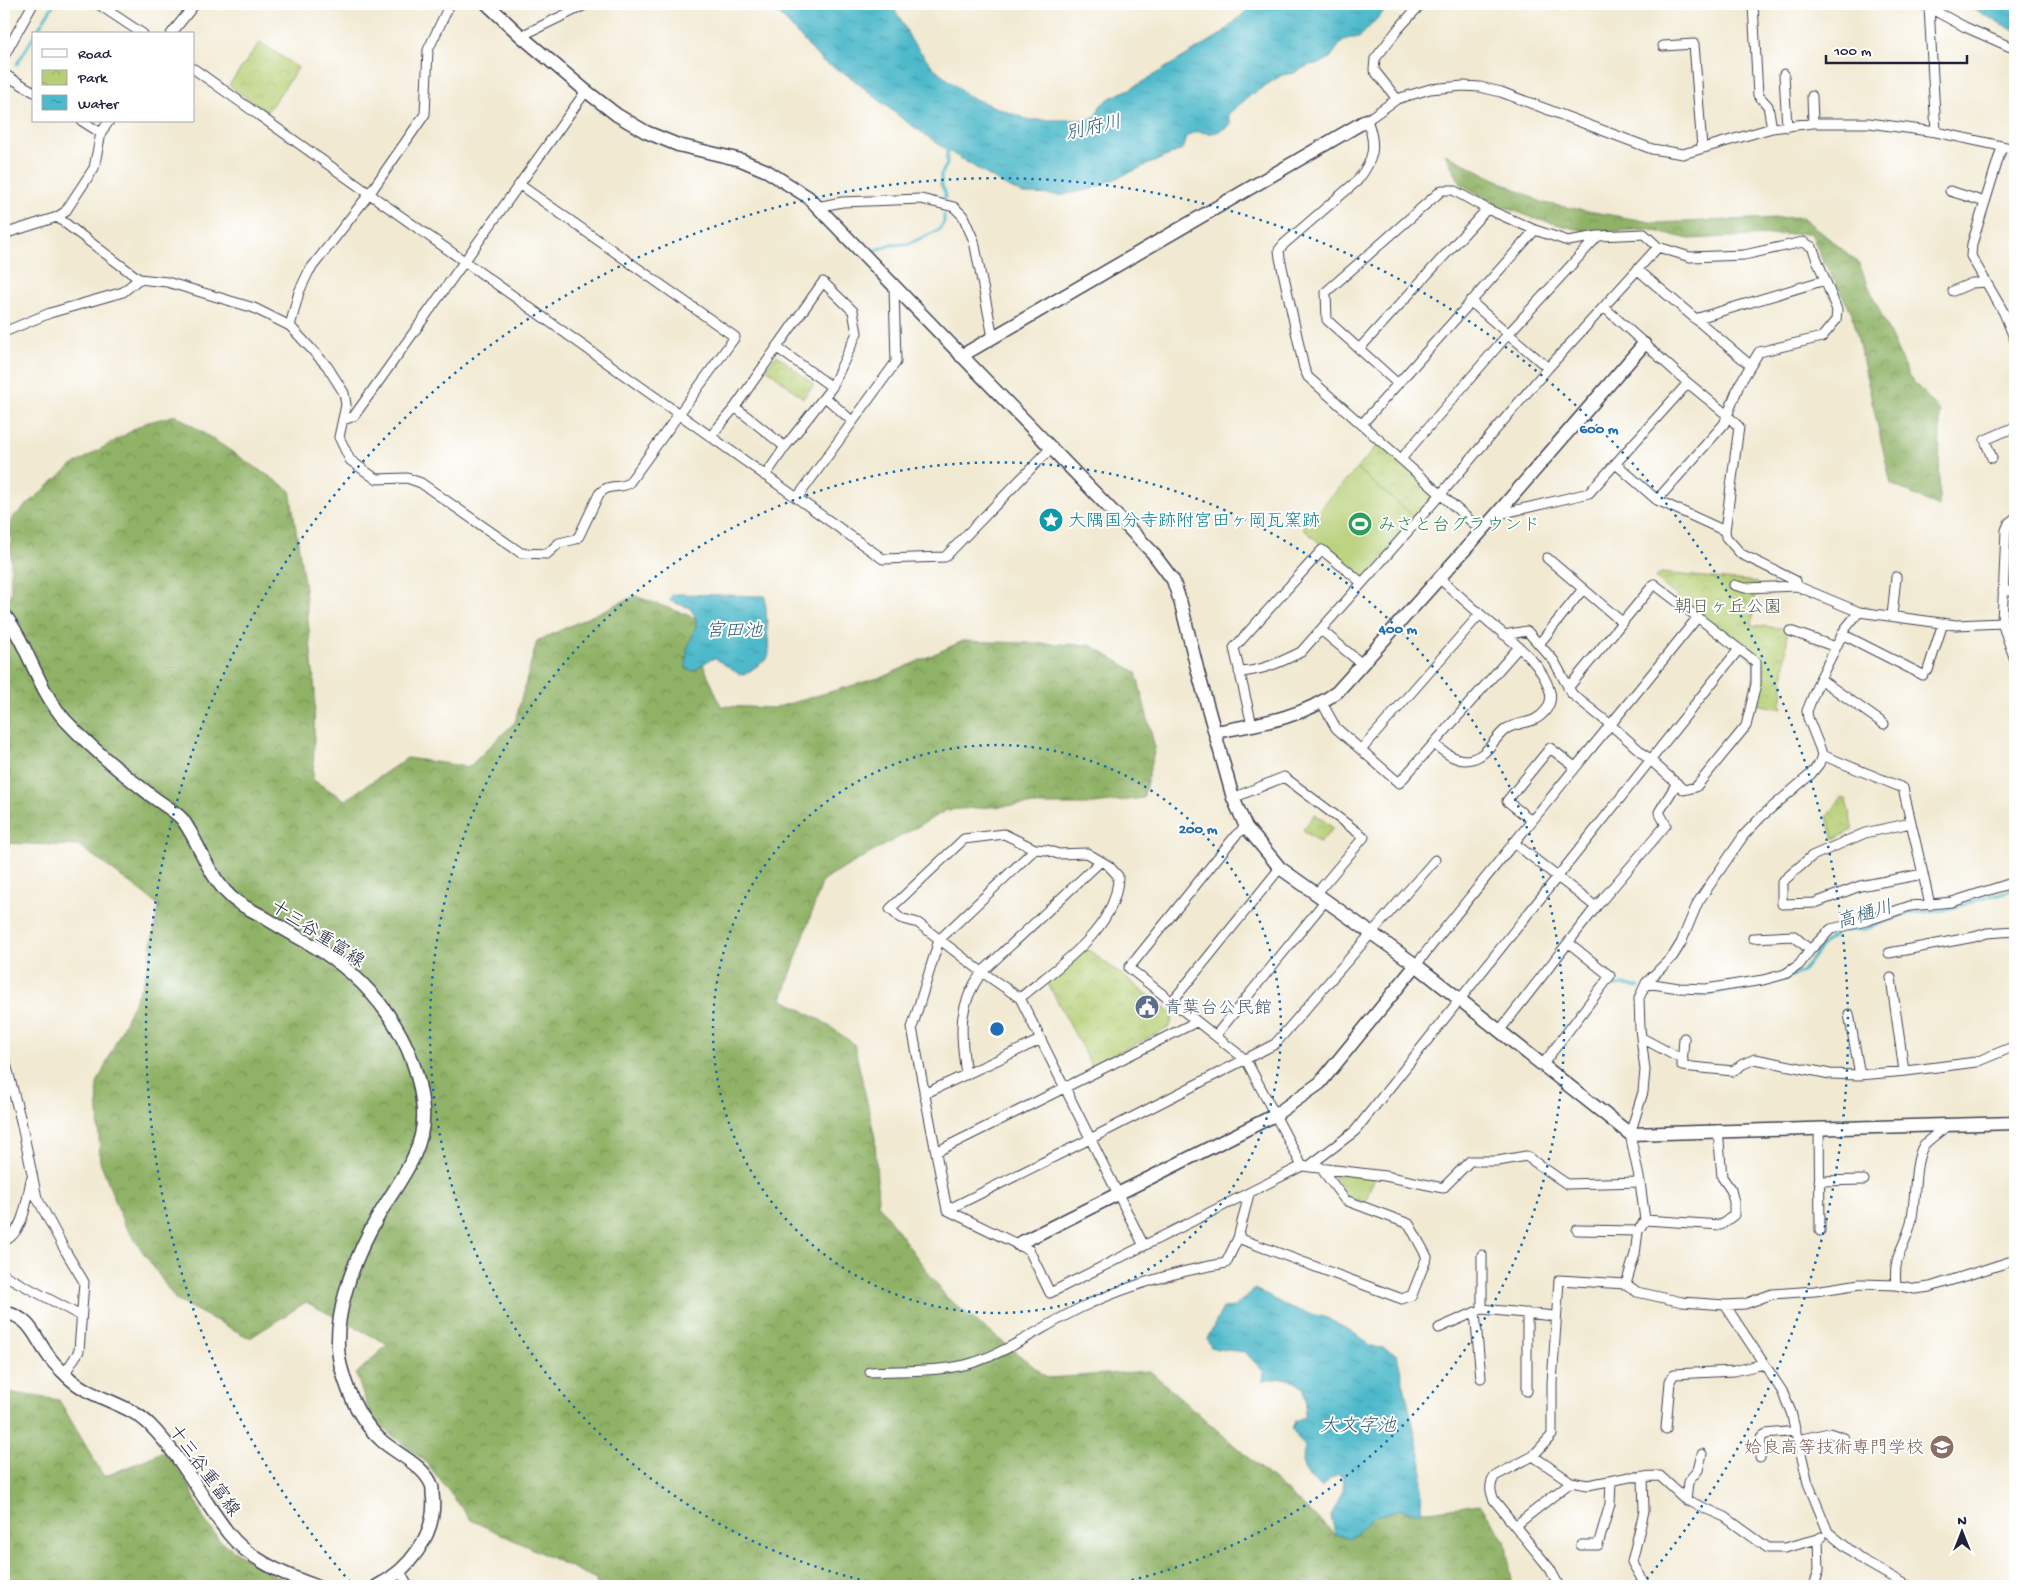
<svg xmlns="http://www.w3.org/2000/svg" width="2019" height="1590" viewBox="0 0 2019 1590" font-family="'Gochi Hand','Klee One',sans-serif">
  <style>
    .forest { fill: url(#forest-crowns); stroke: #596a50 }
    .park { fill: url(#park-crowns); stroke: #6c7858 }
    .pitch { fill: #b6cf75; stroke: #6c7858 }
    .water { fill: url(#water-ripples); stroke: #386e82 }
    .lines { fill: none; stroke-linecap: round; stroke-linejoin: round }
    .stream { stroke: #4eb9ca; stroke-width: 3 }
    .street-casing { stroke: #414052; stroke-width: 11 }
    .secondary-casing { stroke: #414052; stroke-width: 15 }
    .street { stroke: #fff; stroke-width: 9 }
    .secondary { stroke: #fff; stroke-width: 12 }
    .ring { fill: none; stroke: #1f6fb2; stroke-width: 2.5; stroke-dasharray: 2.5 5 }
    .labels { text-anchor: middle; stroke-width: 4; stroke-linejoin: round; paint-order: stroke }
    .culture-label { font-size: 18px; fill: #0d838f; stroke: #fff; text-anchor: start }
    .leisure-label { font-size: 18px; fill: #27864d; stroke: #fff; text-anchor: start }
    .park-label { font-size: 18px; fill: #565f4f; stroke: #fff }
    .street-label { font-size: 18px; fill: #22223b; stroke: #fff }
    .service-label { font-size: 18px; fill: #4e5e75; stroke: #fff; text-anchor: start }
    .education-label { font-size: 18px; fill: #785e54; stroke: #fff; text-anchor: end }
    .water-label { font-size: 19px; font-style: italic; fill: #345e74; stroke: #fff }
    .centre { fill: #1f6fb2; stroke: #fff; stroke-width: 2.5 }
    .ring-label { font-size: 15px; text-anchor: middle; font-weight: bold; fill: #1f6fb2; stroke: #fff; stroke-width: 4; stroke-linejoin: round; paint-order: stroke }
  </style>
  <defs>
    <pattern id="forest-crowns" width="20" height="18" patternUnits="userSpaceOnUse" patternTransform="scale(1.25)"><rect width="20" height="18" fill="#90b266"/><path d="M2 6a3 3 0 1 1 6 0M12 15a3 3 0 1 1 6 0" fill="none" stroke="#759055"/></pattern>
    <pattern id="park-crowns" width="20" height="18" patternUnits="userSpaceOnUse" patternTransform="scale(1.25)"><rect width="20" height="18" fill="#b6cf75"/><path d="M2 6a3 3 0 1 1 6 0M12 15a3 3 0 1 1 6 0" fill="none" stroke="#9cb166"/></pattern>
    <pattern id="water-ripples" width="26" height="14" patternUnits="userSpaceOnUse" patternTransform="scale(1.25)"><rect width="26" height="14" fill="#4eb9ca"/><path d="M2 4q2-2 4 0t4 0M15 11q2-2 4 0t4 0" fill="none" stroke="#4096a5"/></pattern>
  </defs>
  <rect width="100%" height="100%" fill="#fff"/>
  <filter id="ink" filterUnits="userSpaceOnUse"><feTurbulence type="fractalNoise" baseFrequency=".02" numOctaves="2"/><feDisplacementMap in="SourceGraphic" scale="10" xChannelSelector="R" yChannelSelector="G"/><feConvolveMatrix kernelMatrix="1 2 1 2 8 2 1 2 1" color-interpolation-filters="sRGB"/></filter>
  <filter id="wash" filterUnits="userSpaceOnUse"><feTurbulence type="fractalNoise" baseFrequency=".0096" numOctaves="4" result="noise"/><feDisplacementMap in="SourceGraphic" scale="20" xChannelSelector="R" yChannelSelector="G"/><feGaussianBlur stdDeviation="1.12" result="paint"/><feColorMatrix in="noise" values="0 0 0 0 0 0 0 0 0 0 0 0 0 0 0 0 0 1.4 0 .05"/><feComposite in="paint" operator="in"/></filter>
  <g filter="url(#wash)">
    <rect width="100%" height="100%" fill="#f1e9d1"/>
    <path class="forest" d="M 1445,154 L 1543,203 L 1656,223 L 1802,217 L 1858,262 L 1909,377 L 1940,411 L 1939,507 L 1891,484 L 1852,313 L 1822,259 L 1811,233 L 1689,239 L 1647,229 L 1592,233 L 1536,219 L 1494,203 L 1461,184 Z
      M 176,415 L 290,490 L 305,589 L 315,692 L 313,780 L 345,800 L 407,758 L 469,767 L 515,722 L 537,641 L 635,596 L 696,618 L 696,626 L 686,660 L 694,671 L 703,664 L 721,706 L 774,708 L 885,676 L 963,641 L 1090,645 L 1136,672 L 1155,748 L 1143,798 L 1086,805 L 1018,805 L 947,810 L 823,880 L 782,999 L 822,1021 L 854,1044 L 875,1138 L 878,1204 L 946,1297 L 1048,1378 L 1150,1371 L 1335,1534 L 1350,1539 L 1374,1517 L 1400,1509 L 1429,1511 L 1480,1504 L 1505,1540 L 1513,1586 L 597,1586 L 596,1579 L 471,1520 L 426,1462 L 372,1420 L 356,1374 L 388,1344 L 306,1302 L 250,1338 L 176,1300 L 124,1224 L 100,1161 L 97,1084 L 145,978 L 159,905 L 80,846 L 4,843 L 4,606 L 11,593 L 11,519 L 70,467 L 145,423 Z
      M 7,1392 L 59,1400 L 104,1477 L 165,1451 L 189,1485 L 203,1518 L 219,1540 L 258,1567 L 295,1586 L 4,1586 L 4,1394 Z"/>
    <path class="park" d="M 260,42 L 298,68 L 267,112 L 229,85 Z
      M 777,355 L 814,385 L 803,398 L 766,368 Z
      M 1381,441 L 1441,494 L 1418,520 L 1357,469 Z
      M 1661,573 L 1757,582 L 1752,625 L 1788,629 L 1781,709 L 1751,703 L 1755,662 L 1655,578 Z
      M 1842,797 L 1846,799 L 1853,830 L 1834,839 L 1827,817 Z
      M 1315,814 L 1333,828 L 1320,843 L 1303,830 Z
      M 1085,947 L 1173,1014 L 1170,1027 L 1092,1066 L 1047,982 Z
      M 1334,1172 L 1374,1177 L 1365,1203 L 1348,1197 L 1332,1174 Z"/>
    <path class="pitch" d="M 1357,469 L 1418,520 L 1361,582 L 1302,527 Z"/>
    <path class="water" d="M 770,4 L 890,4 L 900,18 L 911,40 L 933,67 L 969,97 L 1029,120 L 1087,120 L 1096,116 L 1100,106 L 1110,98 L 1134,87 L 1220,35 L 1254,4 L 1391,4 L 1359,38 L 1349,38 L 1341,43 L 1330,58 L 1319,64 L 1309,65 L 1294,73 L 1282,75 L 1251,95 L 1228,114 L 1231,124 C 1226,128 1219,132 1212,133 C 1198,134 1199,127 1185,138 L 1185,145 L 1181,150 L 1092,189 L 1062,195 L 1023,194 L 1004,185 L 947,150 L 904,120 L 849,76 L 822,61 Z
      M 1964,4 L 2015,4 L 2015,31 Z
      M 678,594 L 765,596 L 769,654 L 767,659 L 744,675 L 739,674 L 715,658 L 709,660 L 694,671 L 686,669 L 687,650 L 696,626 L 696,618 L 690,608 L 670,601 L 672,595 Z
      M 1255,1289 L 1292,1309 L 1327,1318 L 1359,1336 L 1371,1347 L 1384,1348 L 1397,1355 L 1422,1464 L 1421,1513 L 1400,1509 L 1374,1517 L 1350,1539 L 1335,1534 L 1331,1516 L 1342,1493 L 1343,1476 L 1337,1474 L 1322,1487 C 1302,1475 1302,1469 1304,1447 L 1292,1429 L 1295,1421 L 1304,1417 L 1306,1404 L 1304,1389 C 1289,1375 1282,1378 1263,1381 L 1264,1372 L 1245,1352 L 1217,1349 L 1211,1347 L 1207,1339 L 1223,1308 L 1234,1307 Z"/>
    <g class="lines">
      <path class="stream" d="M 35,34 L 54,4
        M 17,64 L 34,36
        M 4,86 L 8,78
        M 945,198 L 945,192 L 941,184 L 941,175 L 947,164 L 947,150
        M 874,251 L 890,245 L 908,244 L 939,230 L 944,222 L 944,215
        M 1614,986 L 1625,985 L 1639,987
        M 1647,989 L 1707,995 L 1770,984 L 1802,972 L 1825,942 L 1838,932 L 1866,929 L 1905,914 L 1945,910 L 2015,889
        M 2013,1586 L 2015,1546"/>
    </g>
  </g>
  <g filter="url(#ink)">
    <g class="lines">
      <defs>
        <path id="street" d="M 98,4 L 143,34
          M 1748,4 L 1753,5 L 1758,95 L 1768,106 L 1772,128
          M 1922,4 L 1965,27 L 2015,49
          M 1929,7 L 1936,132
          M 171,34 L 195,4
          M 521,36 L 587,4
          M 1663,46 L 1694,44 L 1702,148
          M 4,56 L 33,4
          M 194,69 L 679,414 L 735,337 L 520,185
          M 4,74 L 34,92
          M 1784,74 L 1787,127
          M 1812,96 L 1813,123
          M 1397,99 L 1374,70 L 1375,59 L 1399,28 L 1421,4
          M 82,121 L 101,133
          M 2002,147 L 1972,244 L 1971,256 L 2004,313 L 2015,340
          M 1950,191 L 1985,202
          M 817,207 L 842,202 L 921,199 L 954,207 L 963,216 L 974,241 L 993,337
          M 57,217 L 139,279 L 167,282 L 254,308 L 290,326 L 327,366 L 344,393 L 346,405 L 339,437 L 350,460 L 376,479 L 407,478 L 421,483 L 521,553 L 547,554 L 559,543 L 576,539 L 579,536 L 599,494 C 610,482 619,490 629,483 L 679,414 L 797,498 L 896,362 L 894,287
          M 4,234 L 57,217 L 65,212 L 94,168 L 101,133 L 109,121
          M 1638,270 L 1750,365
          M 1953,291 L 1972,283 L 1986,282
          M 1470,301 L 1548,368
          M 1605,308 L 1688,383 L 1727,415 L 1739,427 L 1725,531 L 1657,500 L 1616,464
          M 1695,319 L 1825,280
          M 290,326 L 299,292 L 309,271 L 370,193 L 425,114 L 428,50 L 450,4
          M 4,332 L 50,313 L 123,292 L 139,279
          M 776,347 L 832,387
          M 1359,349 L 1487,209
          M 1397,383 L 1327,320 L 1326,292 L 1442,190 L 1453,190 L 1487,209 L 1535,230 L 1568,241 L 1598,236 L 1644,234 L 1658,247 L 1690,257 L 1744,255 L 1803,242 L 1812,247 L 1837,310 L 1836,320 L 1822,337 L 1759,352 L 1739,385 L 1724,424 L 1657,500
          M 825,397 L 852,421
          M 735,407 L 785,447
          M 343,420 L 354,416 L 586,91
          M 1362,424 L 1535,230
          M 711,436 L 735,407 L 823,282 L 853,311 L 857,333 L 832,387 L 785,447 L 765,476
          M 1992,458 L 1985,440 L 2015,427
          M 1401,459 L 1509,333 L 1598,236
          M 797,498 L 883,559 L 945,557 L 1050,449
          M 1496,515 L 1589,493 L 1688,383
          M 2015,518 L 2009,523 L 2006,530 L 2002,623 L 2015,660
          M 1481,530 L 1308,377 L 1304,368 L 1280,258 L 1279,250 L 1284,244 L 1357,181 C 1374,160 1377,146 1367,120 L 1397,99 L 1430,89 L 1463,86 L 1480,87 L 1501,92 L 1652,149 L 1683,154 L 1772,128 L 1813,123 L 1869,123 L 1936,132 L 2015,149
          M 1725,531 L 1726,537 L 1741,554 L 1796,581 L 1797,586 L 1859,612
          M 1547,558 L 1622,622
          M 1734,585 L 1745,588 L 1797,586
          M 2003,591 L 2015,591
          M 1892,616 L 1896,577
          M 1321,630 L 1362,664
          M 1790,631 L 1836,647
          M 1842,634 L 1923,675
          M 1504,635 L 1527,631 L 1554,661 L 1572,694 L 1611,725 L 1684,790 L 1696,787 L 1746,726 L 1756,684 L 1756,662 L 1654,584 L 1568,688
          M 1539,644 L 1583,589
          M 1928,670 L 1943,623
          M 1239,672 C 1262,671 1281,662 1301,652 L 1441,494 L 1548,368 L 1658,247
          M 1820,679 L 1884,724
          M 1322,703 L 1336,728 L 1399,783 L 1519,647
          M 1252,725 L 1234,648 L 1322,550 L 1361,582
          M 1435,745 C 1446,753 1457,763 1472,759 C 1488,755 1494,738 1506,729 C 1520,720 1534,726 1546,710 C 1550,704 1552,699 1550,692 C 1542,661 1510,640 1488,621 C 1472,607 1455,592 1439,578
          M 1361,750 L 1480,614
          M 1822,755 L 1903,788 L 1923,874 L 1860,886 L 1815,903 L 1782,904 L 1782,882 L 1812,856 L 1865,833 L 1911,823
          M 1233,798 L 1284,777 L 1364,837 L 1317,893
          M 1531,820 L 1507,801 L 1550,748 L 1575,767
          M 1246,827 L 1236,835 L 1129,968 L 1246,1060 L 1302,1166
          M 1513,842 L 1596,907
          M 1035,849 L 939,940 L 912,1028 L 947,1210 L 1029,1250 L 1050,1293 L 1302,1166 L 1385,1176 L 1443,1188 L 1470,1161 L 1498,1161 L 1526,1156 L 1567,1184 L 1640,1182
          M 1923,874 L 1930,905
          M 1753,938 L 1794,936 L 1810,950
          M 1889,953 L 1974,937 L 1987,933 L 2015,931
          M 1416,965 C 1508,848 1604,734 1697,618
          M 1891,978 L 1904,1071
          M 1646,983 L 1679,988 L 1706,989 L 1763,980 L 1785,974 L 1799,965 L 1810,950 L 1831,929 L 1866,921 L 1910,906 L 1952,902 L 2015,882
          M 1020,998 C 1057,967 1118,929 1118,876 L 1109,866 L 1087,853 L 1058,854 L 1047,850 L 1035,849 L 1004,834 L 964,839 L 890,909 L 900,918 L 918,923 L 982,972 L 1020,998 L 1144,1246
          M 1171,1003 L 1280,868
          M 1849,1014 L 1860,1075
          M 1500,1030 L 1596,907 L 1666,825 L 1659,812 L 1677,783
          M 1216,1035 L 1326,900
          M 1642,1038 L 1683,1060
          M 1684,1038 L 1682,1066 L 1733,1071 L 1743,1064 L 1755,1059 L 1830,1074 L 1860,1075 L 1906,1071 L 1976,1062 L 2015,1046
          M 4,1056 L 21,1121 L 37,1198 L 66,1252 L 84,1282 L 79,1351 L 65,1373
          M 1543,1064 L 1610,976 L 1569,943
          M 966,1075 C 961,1033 956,1008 982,972 L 1100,862
          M 924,1094 L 1040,1040
          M 1819,1128 L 1820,1231
          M 936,1152 L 1196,1022
          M 1309,1166 L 1355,1131 L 1739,649
          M 1819,1181 L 1864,1180
          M 1249,1194 L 1238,1238 L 1402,1299 L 1412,1295 L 1427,1257 L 1409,1224 L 1345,1200 L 1320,1167
          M 947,1210 L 1090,1139 L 1275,1044 L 1435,860
          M 1645,1220 L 1721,1225 L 1734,1215 L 1734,1202 L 1731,1190 L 1722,1177 L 1718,1130
          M 1577,1230 L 1638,1231
          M 4,1241 C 24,1233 27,1198 31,1180
          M 4,1275 L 81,1316
          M 1626,1284 L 1635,1254 L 1638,1231 L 1645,1220 L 1640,1182 L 1630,1134 L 1643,1092 L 1645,1070 L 1640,1029 L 1639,998 L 1646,983 L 1673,956 L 1681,943 L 1698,902 L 1744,835 L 1762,816 L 1811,774 L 1819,764 L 1822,755 L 1820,748 L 1808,718 L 1807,711 L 1819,681 L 1845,629 L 1859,612 L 1956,625 L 2002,623
          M 1896,1285 C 1893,1255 1903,1251 1910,1226 C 1917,1204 1912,1164 1924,1145 C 1930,1138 1941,1131 1948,1125
          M 1725,1305 L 1745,1304 L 1772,1294 L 1815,1291 L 1860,1284 L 1896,1285 L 1915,1289 L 1930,1287 L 2015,1260
          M 1482,1309 L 1482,1255
          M 1475,1312 L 1481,1378
          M 1527,1313 L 1527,1391
          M 1439,1328 L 1482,1309 L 1555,1316
          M 870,1372 C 901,1370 943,1372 972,1363 C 1014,1350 1051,1320 1091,1303 C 1135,1283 1179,1271 1226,1263 L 1238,1238
          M 1666,1429 L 1670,1381 L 1674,1374 L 1734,1371 L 1764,1364
          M 1797,1440 L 1829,1433 L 1844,1438
          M 1533,1456 L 1571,1482 L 1588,1485 L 1630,1477 L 1660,1476 L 1686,1500 L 1725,1517 L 1768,1548 L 1785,1548 L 1818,1539
          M 1760,1458 L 1761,1437 L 1766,1434 L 1796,1431
          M 1643,1476 L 1644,1511 L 1632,1562 L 1646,1586
          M 1686,1500 L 1688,1482 L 1698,1470 L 1702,1454
          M 1515,1526 L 1571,1482
          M 1581,1545 L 1598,1545 L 1610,1504 L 1611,1481
          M 400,1571 L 408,1586
          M 1559,1586 L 1550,1569 L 1494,1500 C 1490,1491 1489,1484 1495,1476 L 1533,1456 L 1552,1435 L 1552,1383 L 1559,1280 L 1626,1284 L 1637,1292 L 1682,1302 L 1725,1305 L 1782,1391 L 1791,1412 L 1808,1483 L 1828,1532 L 1861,1559 L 1908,1586
          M 1814,1586 L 1819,1570 L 1818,1539 L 1821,1537"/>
        <path id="secondary" d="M 487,4 L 521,36 L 586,91 L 617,115 L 646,132 L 678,145 L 741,160 L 767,171 L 808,197 L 1152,552 L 1173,580 L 1181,604 L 1198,672 L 1233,798 L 1246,827 L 1280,868 L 1416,965 L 1630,1134 L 2015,1123
          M 961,356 L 1367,120
          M 4,614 C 29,646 37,689 65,720 C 90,747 119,771 148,793 C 158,802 173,809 182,819 C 186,824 189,830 192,835 C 204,857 212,879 231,897 C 239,905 252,910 262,916 C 278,926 294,935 310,944 C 371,979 417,1038 423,1110 C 426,1151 398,1182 379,1215 C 355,1255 329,1321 341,1367 C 348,1394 361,1422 382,1441 C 397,1454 425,1466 432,1486 C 433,1490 432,1494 433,1498 C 436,1535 409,1570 377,1586
          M 1216,732 C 1258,724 1302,718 1337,692 L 1496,515 L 1644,344
          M 1018,1244 L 1275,1115 L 1320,1083 L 1416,965
          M 4,1312 C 32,1318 34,1337 50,1358 C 55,1365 62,1371 68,1377 C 91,1399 126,1402 149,1424 C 183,1458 201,1498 229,1534 C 249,1559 287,1576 316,1586"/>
      </defs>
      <use href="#street" class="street-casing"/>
      <use href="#secondary" class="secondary-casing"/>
      <use href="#street" class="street"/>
      <use href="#secondary" class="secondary"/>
    </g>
  </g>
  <g class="ring">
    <circle cx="997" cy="1029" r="284"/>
    <path d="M889 1586A567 567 0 1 1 1105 1586"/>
    <path d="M350 1582A851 851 0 1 1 1644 1582"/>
  </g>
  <defs>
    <symbol id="sight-disc" viewBox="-11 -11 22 22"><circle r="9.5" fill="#0f9aa8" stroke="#fff"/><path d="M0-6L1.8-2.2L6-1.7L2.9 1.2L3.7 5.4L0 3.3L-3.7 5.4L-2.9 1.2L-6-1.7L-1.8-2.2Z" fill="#fff"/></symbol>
    <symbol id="stadium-disc" viewBox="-11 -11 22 22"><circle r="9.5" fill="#2e9e5b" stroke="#fff"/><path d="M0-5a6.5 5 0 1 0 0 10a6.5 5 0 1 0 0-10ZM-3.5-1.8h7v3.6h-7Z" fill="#fff"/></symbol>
    <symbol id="civic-disc" viewBox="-11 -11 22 22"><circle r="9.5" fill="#5c6f8a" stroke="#fff"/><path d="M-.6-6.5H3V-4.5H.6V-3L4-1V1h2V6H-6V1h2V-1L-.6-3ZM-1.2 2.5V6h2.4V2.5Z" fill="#fff"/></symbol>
    <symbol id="school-disc" viewBox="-11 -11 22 22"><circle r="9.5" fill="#8d6e63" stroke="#fff"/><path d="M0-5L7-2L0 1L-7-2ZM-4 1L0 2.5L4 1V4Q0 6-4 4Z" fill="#fff"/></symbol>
  </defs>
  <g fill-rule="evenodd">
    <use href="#sight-disc" x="1037" y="506" width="28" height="28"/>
    <use href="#stadium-disc" x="1346" y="510" width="28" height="28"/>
    <use href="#civic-disc" x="1133" y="993" width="28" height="28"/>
    <use href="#school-disc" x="1928" y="1433" width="28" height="28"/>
  </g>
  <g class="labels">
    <g class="culture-label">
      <text x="1068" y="526">大隅国分寺跡附宮田ヶ岡瓦窯跡</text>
    </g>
    <g class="leisure-label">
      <text x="1378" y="530">みさと台グラウンド</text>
    </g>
    <g class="park-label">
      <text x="1728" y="612">朝日ヶ丘公園</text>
    </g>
    <g class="street-label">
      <text transform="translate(318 933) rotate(33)" y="6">十三谷重富線</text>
      <text transform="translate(205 1470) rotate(54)" y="6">十三谷重富線</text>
    </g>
    <g class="service-label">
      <text x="1164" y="1013">青葉台公民館</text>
    </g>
    <g class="education-label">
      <text x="1924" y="1453">姶良高等技術専門学校</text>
    </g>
    <g class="water-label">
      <text transform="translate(1093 126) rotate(-13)" y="7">別府川</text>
      <text x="734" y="636">宮田池</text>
      <text transform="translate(1864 913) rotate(-17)" y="7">高樋川</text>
      <text x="1358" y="1431">大文字池</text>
    </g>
  </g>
  <circle cx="997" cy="1029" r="8" class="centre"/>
  <g class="ring-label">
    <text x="1599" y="433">600 m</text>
    <text x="1398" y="633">400 m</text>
    <text x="1198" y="833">200 m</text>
  </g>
  <rect width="2019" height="1590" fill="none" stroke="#fff" stroke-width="20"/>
  <rect x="32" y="32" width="162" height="90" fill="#ffffff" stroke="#a7a7b1"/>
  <rect x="42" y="49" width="25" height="8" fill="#ffffff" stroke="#a7a7b1"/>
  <text x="78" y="58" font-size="15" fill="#22223b">Road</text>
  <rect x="42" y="70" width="25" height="15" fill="url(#park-crowns)" stroke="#a7a7b1"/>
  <text x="78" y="82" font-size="15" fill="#22223b">Park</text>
  <rect x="42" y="95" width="25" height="15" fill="url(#water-ripples)" stroke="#a7a7b1"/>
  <text x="78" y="108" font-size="15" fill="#22223b">Water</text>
  <g transform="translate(1962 1532)" stroke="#ffffff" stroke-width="4" paint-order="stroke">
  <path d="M0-4L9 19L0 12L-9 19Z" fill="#22223b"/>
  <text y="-8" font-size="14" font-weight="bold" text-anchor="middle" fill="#22223b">N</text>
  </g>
  <path d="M1826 55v8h141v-8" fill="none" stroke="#22223b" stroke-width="2.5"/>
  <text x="1834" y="55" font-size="15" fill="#22223b" stroke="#ffffff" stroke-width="4" paint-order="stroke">100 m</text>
</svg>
